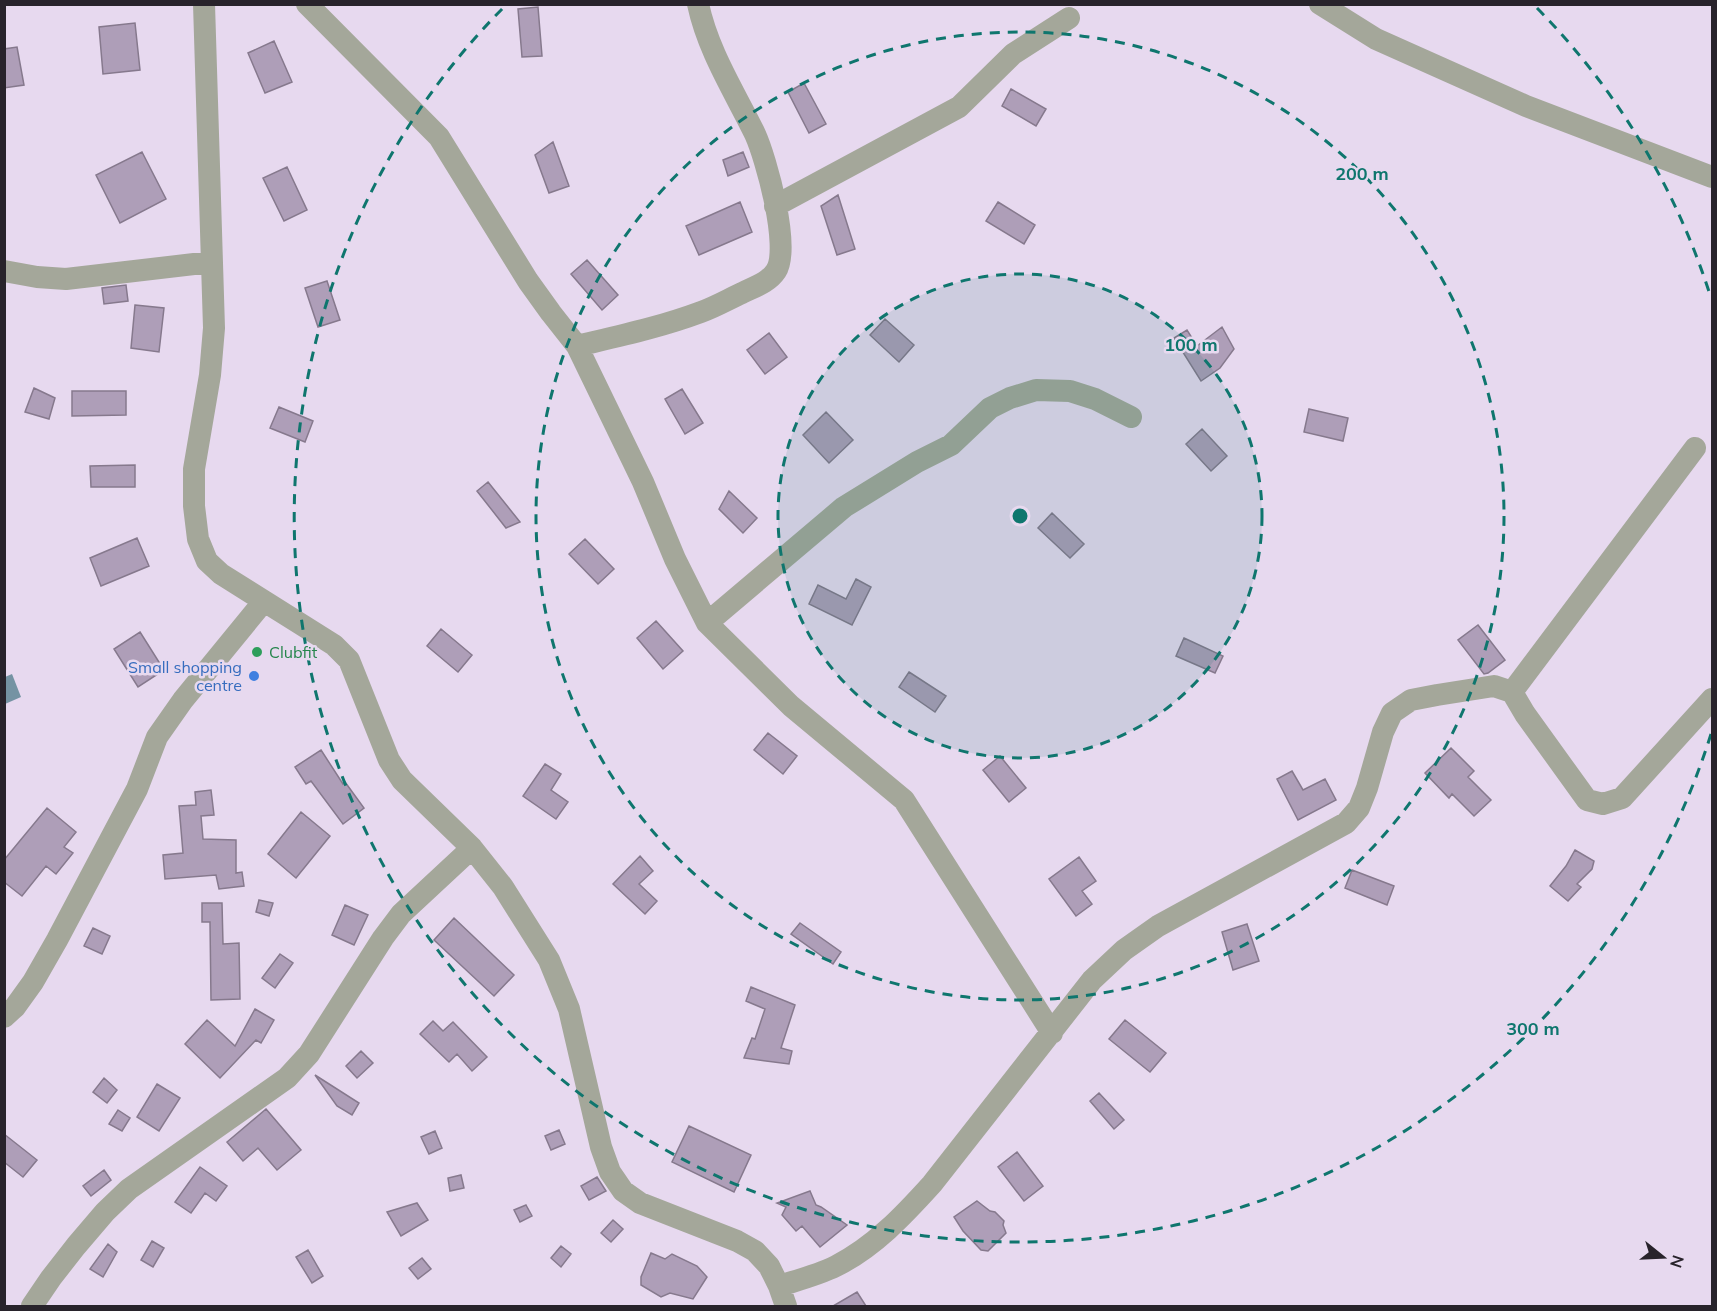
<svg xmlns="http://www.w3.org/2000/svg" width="1717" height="1311" viewBox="0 0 1717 1311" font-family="Mulish,sans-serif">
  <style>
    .water { fill: #7593a3 }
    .building { fill: #ae9eb8; stroke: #86798d; stroke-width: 1.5 }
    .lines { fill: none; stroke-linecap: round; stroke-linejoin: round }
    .minor { stroke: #a4a79a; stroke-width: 22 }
    .ring { fill: none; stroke: #0f766e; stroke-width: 3; stroke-dasharray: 10 8 }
    .leisure-dot { fill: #2e9e5b; stroke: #e7d9ef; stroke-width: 2 }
    .shop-dot { fill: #3f7fe0; stroke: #e7d9ef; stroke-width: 2 }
    .labels { text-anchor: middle; stroke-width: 5; stroke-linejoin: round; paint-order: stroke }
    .leisure-label { font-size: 16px; fill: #27864d; stroke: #e7d9ef; text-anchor: start }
    .shop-label { font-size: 16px; fill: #366cbe; stroke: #e7d9ef; text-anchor: end }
    .centre { fill: #0f766e; stroke: #e7d9ef; stroke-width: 3 }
    .ring-label { font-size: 18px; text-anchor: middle; font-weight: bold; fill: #0f766e; stroke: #e7d9ef; stroke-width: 5; stroke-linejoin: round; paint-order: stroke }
  </style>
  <rect width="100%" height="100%" fill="#e7d9ef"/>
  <path class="water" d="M 12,674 L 21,697 L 5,704 L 5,677 Z"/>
  <path class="building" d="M 538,7 L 542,56 L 522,57 L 518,9 Z
    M 135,23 L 140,70 L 103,74 L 99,27 Z
    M 274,41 L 292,82 L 265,93 L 248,53 Z
    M 17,47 L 24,85 L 4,88 L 4,49 Z
    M 804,83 L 826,124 L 809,133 L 788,92 Z
    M 1011,89 L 1046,109 L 1036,126 L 1002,106 Z
    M 553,142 L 569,186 L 549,193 L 535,155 Z
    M 142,152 L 166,199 L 120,223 L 96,175 Z
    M 743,152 L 749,167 L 728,176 L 723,160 Z
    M 287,167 L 307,210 L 284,221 L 263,178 Z
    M 838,195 L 855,249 L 837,255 L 821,206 Z
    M 740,202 L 752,232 L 699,255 L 686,226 Z
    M 998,202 L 1035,225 L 1024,244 L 986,221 Z
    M 587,260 L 618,295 L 602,310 L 571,274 Z
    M 327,281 L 340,320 L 318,327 L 305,288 Z
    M 126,285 L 128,301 L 104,304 L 102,288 Z
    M 135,305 L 164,308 L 159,352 L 131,348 Z
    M 885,319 L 914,345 L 899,362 L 870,335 Z
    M 1222,327 L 1234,349 L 1220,368 L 1201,381 L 1174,338 L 1187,330 L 1197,346 Z
    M 769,333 L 787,357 L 765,374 L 747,350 Z
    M 34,388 L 55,398 L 49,419 L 25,412 Z
    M 682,389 L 703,423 L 685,434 L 665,399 Z
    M 72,391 L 126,391 L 126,415 L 72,416 Z
    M 279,407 L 313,421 L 305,442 L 270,428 Z
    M 1309,409 L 1348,418 L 1343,441 L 1304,432 Z
    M 826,412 L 853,440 L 829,463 L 803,435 Z
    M 1202,429 L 1227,456 L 1211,471 L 1186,444 Z
    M 135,465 L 135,487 L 91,487 L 90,466 Z
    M 488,482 L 520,522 L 506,528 L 477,491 Z
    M 729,491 L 757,518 L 743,533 L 719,509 Z
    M 1052,513 L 1084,544 L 1070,558 L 1038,528 Z
    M 137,538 L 149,566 L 101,586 L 90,558 Z
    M 585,539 L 614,569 L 598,584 L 569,554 Z
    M 856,579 L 871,587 L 852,625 L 809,604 L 818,585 L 846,599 Z
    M 656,621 L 683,651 L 663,669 L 637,638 Z
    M 1478,625 L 1505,660 L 1488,673 L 1484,674 L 1458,640 Z
    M 441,629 L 472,655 L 458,672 L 427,646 Z
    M 140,632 L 164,670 L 138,687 L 114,649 Z
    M 1184,638 L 1223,656 L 1215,673 L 1176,656 Z
    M 909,672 L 946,696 L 935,712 L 899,687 Z
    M 768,733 L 797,756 L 783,774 L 754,750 Z
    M 1451,748 L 1474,771 L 1468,777 L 1491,800 L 1474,816 L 1452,794 L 1449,798 L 1425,773 Z
    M 321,750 L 343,784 L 345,782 L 364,808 L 343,824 L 311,781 L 306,784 L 295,767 Z
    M 1000,756 L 1026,788 L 1009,802 L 983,770 Z
    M 545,764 L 561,774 L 551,790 L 568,802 L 556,819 L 523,796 Z
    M 1292,771 L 1303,790 L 1325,779 L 1336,800 L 1298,820 L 1277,779 Z
    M 211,790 L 214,815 L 201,816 L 203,839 L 236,840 L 236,873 L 242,872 L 244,886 L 219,889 L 216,875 L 165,879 L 163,855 L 183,853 L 179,806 L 196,805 L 195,792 Z
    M 47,808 L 76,832 L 64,847 L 73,853 L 56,874 L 46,866 L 22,896 L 4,882 L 4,860 Z
    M 301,812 L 330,836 L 296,878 L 268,854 Z
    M 1575,850 L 1594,861 L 1592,869 L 1577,884 L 1581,887 L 1568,901 L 1550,886 L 1566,866 Z
    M 640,856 L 653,871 L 639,884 L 657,901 L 645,914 L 613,884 Z
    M 1079,857 L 1096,881 L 1082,891 L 1092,904 L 1076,916 L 1049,879 Z
    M 1352,870 L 1394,886 L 1387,905 L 1345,888 Z
    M 259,900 L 273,903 L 269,916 L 256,912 Z
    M 202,903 L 222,903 L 223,944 L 239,943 L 240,999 L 211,1000 L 210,922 L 202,922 Z
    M 345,905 L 368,915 L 354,945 L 332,935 Z
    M 454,918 L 514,975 L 494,996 L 434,940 Z
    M 800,923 L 841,952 L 833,964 L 791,934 Z
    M 1247,924 L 1259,961 L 1233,970 L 1222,932 Z
    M 93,928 L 110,936 L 102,954 L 84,946 Z
    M 280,954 L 293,963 L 275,988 L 262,978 Z
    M 751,987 L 795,1005 L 781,1048 L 792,1051 L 789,1064 L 744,1058 L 752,1038 L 755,1039 L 765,1009 L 746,1001 Z
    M 255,1009 L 274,1020 L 261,1043 L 256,1040 L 220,1078 L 185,1044 L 207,1020 L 235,1046 Z
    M 1125,1020 L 1166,1053 L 1150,1072 L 1109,1039 Z
    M 433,1021 L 443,1031 L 453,1022 L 487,1057 L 472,1071 L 457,1054 L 449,1062 L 420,1034 Z
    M 361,1051 L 373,1063 L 357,1078 L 346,1066 Z
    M 315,1075 L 359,1103 L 352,1115 L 337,1106 Z
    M 104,1078 L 117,1090 L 107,1103 L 93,1092 Z
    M 157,1084 L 180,1098 L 159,1131 L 137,1117 Z
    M 1099,1093 L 1124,1120 L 1114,1129 L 1090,1101 Z
    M 266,1109 L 301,1150 L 277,1170 L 258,1148 L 243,1161 L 227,1142 Z
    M 118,1110 L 130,1118 L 122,1131 L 109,1124 Z
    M 689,1126 L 751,1155 L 734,1192 L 672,1162 Z
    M 559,1130 L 565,1144 L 551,1150 L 545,1136 Z
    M 435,1131 L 442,1148 L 429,1154 L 421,1137 Z
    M 4,1134 L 37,1160 L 23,1177 L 4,1162 Z
    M 1017,1152 L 1043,1186 L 1024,1201 L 998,1167 Z
    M 200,1167 L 227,1186 L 216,1201 L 205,1193 L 191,1213 L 175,1202 Z
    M 104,1170 L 111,1180 L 91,1196 L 83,1186 Z
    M 461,1175 L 464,1188 L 450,1191 L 448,1178 Z
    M 597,1177 L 606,1191 L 589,1200 L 581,1186 Z
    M 810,1191 L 816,1205 L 821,1207 L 847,1225 L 820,1247 L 802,1226 L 796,1231 L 782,1215 L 786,1207 L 777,1203 Z
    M 977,1201 L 990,1211 L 995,1212 L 1004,1221 L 1003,1225 L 1006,1233 L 988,1251 L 981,1250 L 963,1231 L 954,1217 Z
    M 417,1203 L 428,1220 L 401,1236 L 387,1212 Z
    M 526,1205 L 532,1216 L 520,1222 L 514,1210 Z
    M 613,1220 L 623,1229 L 611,1242 L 601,1233 Z
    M 152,1241 L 164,1248 L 153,1267 L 141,1260 Z
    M 108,1244 L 117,1252 L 103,1277 L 90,1269 Z
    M 561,1246 L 571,1254 L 561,1267 L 551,1258 Z
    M 308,1250 L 323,1276 L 312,1283 L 296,1257 Z
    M 651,1253 L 665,1259 L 672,1254 L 697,1266 L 707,1277 L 693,1299 L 670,1293 L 661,1297 L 641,1285 L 641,1277 Z
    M 422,1258 L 431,1269 L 418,1279 L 409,1268 Z
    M 857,1292 L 866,1306 L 833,1306 Z"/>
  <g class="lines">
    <path class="minor" d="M 204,4 L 214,328 L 210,375 L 194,469 L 194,506 L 198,539 L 207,561 L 221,574 L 334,645 L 349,660 L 389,760 L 402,780 L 472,848 L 503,887 L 549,960 L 569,1009 L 601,1147 L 610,1172 L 623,1191 L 640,1203 L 737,1241 L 755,1251 L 769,1266 L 779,1286 L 786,1306
      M 307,4 L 439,137 L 528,281 L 551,313 L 577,346 L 643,482 L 675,559 L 707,623 L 791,706 L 904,800 L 1052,1033
      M 1320,4 L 1376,39 L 1526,106 L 1712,177
      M 775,206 L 959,107 L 1013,54 L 1069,18
      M 4,271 L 37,277 L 66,279 L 211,262
      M 577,346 C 619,336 661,327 701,312 C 715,307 729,299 742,293 C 754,287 768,283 776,271 C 791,248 766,158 755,134 C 734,91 708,51 698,4
      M 707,623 L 844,507 L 917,462 L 951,445 L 990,408 L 1010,398 L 1036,390 L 1070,391 L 1095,399 L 1131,417
      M 1512,692 L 1695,448
      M 4,1017 L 15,1007 L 33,982 L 57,940 L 137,789 L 157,737 L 183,700 L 264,601
      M 779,1286 C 798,1280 818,1275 836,1266 C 874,1247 904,1215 932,1184 L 1092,980 L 1124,950 L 1158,926 L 1346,823 L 1359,808 L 1367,788 L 1383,732 L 1392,713 L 1411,700 L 1437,695 L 1494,686 L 1512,692 L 1525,714 L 1587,800 L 1603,804 L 1622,798 L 1712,699
      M 32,1306 L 51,1278 L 76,1246 L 105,1212 L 129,1189 L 287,1078 L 309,1054 L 383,938 L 401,914 L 472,848"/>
  </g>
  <circle cx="1020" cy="516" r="242" fill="#0f766e" fill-opacity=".12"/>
  <g class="ring">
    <circle cx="1020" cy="516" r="242"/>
    <circle cx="1020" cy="516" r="484"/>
    <path d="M1711 734A725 725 0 1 1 503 8M1537 8A725 725 0 0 1 1711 298"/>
  </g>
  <circle class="leisure-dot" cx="257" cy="652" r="6"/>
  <circle class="shop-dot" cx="254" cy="676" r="6"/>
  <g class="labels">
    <g class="leisure-label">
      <text x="269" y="658">Clubfit</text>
    </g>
    <g class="shop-label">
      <text x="242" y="673">Small shopping<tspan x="242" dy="18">centre</tspan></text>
    </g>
  </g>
  <circle cx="1020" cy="516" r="9" class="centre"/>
  <g class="ring-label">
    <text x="1362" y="180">200 m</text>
    <text x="1191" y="351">100 m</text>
    <text x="1533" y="1035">300 m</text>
  </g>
  <rect width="1717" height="1311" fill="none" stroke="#28232b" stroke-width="12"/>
  <g transform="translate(1663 1257) rotate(108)" stroke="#e7d9ef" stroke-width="4.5" paint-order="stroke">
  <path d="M0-4.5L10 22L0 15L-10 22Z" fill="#28232b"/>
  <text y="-9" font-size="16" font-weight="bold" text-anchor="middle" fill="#28232b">N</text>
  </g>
</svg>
